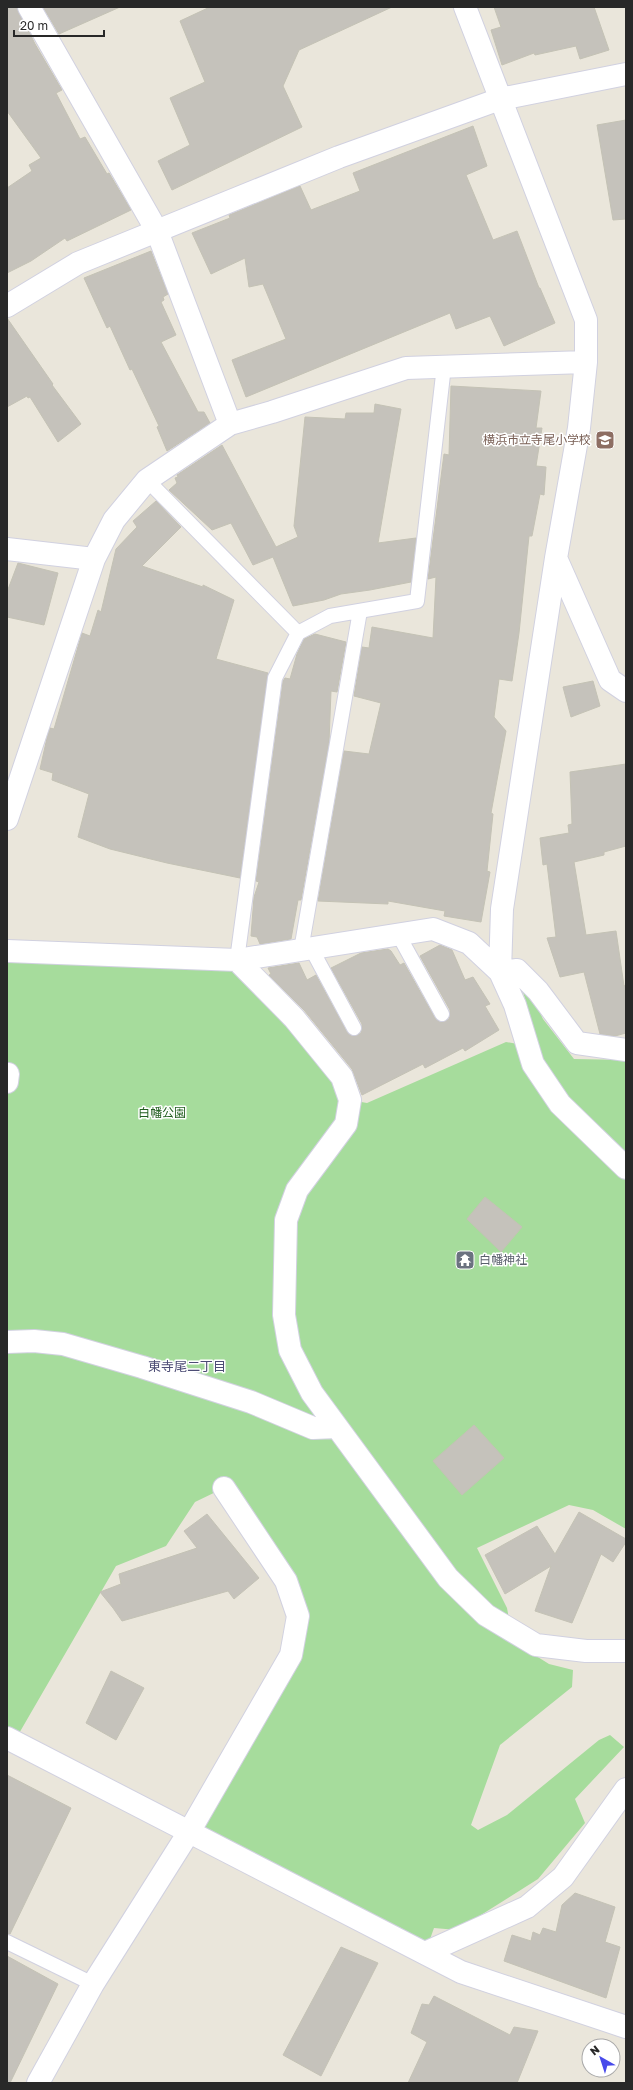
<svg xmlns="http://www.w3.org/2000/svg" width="633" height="2090" viewBox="0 0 633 2090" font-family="'Golos Text','Noto Sans JP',sans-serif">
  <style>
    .green { fill: #a6dc9c }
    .building { fill: #c5c2bb; stroke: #c4c2b5 }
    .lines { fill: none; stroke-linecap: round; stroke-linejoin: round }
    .service-casing { stroke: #d1d1e0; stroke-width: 16 }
    .minor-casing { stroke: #d1d1e0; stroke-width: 24 }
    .tertiary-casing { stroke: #d1d1e0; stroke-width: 24 }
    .service { stroke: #fff; stroke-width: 14 }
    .minor { stroke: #fff; stroke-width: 22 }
    .tertiary { stroke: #fff; stroke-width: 22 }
    .labels { text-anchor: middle; stroke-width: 3; stroke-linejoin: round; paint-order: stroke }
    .education-label { font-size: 12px; fill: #785e54; stroke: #fff; text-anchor: end }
    .park-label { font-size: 12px; fill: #215e1f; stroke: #fff }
    .worship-label { font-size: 12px; fill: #5b616d; stroke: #fff; text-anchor: start }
    .neighbourhood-label { font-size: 13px; fill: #4d4d75; stroke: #fff }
  </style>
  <rect width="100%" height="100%" fill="#eae6db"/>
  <path class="green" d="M 7,951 L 237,960 L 350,1100 L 367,1103 L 506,1042 L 540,1048 L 522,989 L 528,988 L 543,1019 L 574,1059 L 626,1060 L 626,1529 L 593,1510 L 569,1505 L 477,1548 L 507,1608 L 511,1630 L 533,1654 L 549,1664 L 573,1670 L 572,1687 L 500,1745 L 471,1825 L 478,1830 L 507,1815 L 599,1740 L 610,1735 L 624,1747 L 575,1799 L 585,1823 L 538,1879 L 457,1930 L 434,1928 L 425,1953 L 189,1832 L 291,1655 L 298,1617 L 224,1488 L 195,1502 L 166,1546 L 116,1566 L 14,1742 L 7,1738 Z"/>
  <path class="building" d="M 7,7 L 17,7 L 35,44 L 62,90 L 56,93 L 80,139 L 85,137 L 107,174 L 109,173 L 131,210 L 67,241 L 65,238 L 31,261 L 7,273 L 7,188 L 32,171 L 29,165 L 41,158 L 7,111 Z
    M 43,7 L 120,7 L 59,34 Z
    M 210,7 L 392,7 L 299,50 L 283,86 L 302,127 L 172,190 L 158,161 L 190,145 L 170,98 L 205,82 L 180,21 Z
    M 494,7 L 594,7 L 609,50 L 580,59 L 576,46 L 535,55 L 534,53 L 502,65 L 491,30 L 501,27 Z
    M 626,120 L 626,219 L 613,220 L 597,125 Z
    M 473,126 L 487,166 L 466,175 L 493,240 L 517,231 L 539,288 L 540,288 L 555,323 L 504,346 L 490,316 L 456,329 L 450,313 L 246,397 L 232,360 L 286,339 L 263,284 L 249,287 L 245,258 L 211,274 L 192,233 L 230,218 L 229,215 L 300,186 L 311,210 L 360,191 L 353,173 Z
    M 151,251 L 168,294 L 163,297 L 164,300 L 161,302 L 176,335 L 161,342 L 198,412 L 204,412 L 210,423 L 167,451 L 157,427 L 159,426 L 132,369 L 130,370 L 110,326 L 107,328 L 84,278 Z
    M 7,318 L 53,384 L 52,385 L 81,424 L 58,442 L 30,397 L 28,398 L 27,396 L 7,407 Z
    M 451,386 L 541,391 L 536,428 L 542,428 L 536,466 L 546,467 L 544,495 L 540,494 L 532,536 L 529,536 L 519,633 L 512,681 L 499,679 L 494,717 L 506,731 L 491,813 L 493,814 L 487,871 L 490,872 L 481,922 L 444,916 L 445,911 L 388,901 L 388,904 L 318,901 L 344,751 L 369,754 L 381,703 L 354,696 L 362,647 L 369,648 L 372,627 L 433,638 L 436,577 L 428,579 L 444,454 L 449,455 Z
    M 375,404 L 401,409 L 378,543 L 416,538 L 411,582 L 370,590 L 341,594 L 324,600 L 293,606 L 273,557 L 253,565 L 231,523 L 212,530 L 169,490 L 177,483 L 175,478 L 178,477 L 177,475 L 222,445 L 276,547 L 298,537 L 294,526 L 305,417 L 345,419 L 346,413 L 374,413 Z
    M 156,501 L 181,527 L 142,566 L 203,587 L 203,585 L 234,600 L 216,659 L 268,673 L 240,878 L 167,863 L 110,849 L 78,837 L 89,794 L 52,780 L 53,773 L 40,769 L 47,738 L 50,728 L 54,729 L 82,633 L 90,636 L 98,610 L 101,612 L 116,549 L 137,527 L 133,521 Z
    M 18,563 L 58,573 L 44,625 L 7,617 L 7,592 Z
    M 315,634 L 346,642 L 337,692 L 331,691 L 329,742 L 301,900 L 298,900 L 291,939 L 260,944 L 257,937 L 251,936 L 254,897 L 259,882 L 256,881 L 283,681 L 285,678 L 290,679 L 297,654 L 304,639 Z
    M 593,681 L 600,706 L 571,717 L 563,687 Z
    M 626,764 L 626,846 L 604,852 L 604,855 L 574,862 L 586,935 L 616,931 L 624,986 L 626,985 L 626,1033 L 615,1036 L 600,1034 L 584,972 L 560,977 L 547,938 L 556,937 L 547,864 L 543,865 L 540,838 L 569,833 L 568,825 L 572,824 L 570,772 Z
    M 440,945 L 452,950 L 465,980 L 473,977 L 490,1004 L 485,1006 L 499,1030 L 465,1051 L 463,1048 L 425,1068 L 423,1064 L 362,1095 L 352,1069 L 304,1010 L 269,975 L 271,974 L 268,968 L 299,963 L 307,980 L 316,975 L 347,1032 L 354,1036 L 361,1033 L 362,1024 L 331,968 L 361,953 L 388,949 L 391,951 L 400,965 L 404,963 L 435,1018 L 442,1022 L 449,1019 L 450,1010 L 420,956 Z
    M 485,1197 L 522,1227 L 501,1252 L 467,1219 Z
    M 474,1425 L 504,1458 L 462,1495 L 433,1461 Z
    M 579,1512 L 626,1539 L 626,1542 L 613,1562 L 601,1554 L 572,1623 L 535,1611 L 551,1566 L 505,1594 L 485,1555 L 537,1526 L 555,1554 Z
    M 207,1514 L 259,1578 L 234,1599 L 228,1591 L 122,1621 L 113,1608 L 100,1592 L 121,1584 L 119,1574 L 197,1548 L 184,1531 Z
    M 111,1671 L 144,1688 L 116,1740 L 86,1723 Z
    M 7,1775 L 71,1808 L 10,1934 L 7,1934 Z
    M 575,1893 L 615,1907 L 605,1942 L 620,1947 L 606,1998 L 504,1961 L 512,1935 L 531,1941 L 533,1932 L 540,1935 L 543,1928 L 556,1932 L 562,1905 Z
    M 341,1947 L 378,1963 L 321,2076 L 283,2055 Z
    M 7,1956 L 58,1984 L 10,2083 L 7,2083 Z
    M 434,1996 L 510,2035 L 514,2027 L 538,2031 L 517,2083 L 408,2083 L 427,2042 L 411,2033 L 422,2004 L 429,2005 Z"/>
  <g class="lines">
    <defs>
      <path id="service" d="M 147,480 L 298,633
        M 398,934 L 442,1014
        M 311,948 L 354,1028
        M 301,950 L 360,611
        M 237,960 L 275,678 L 298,633 L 330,616 L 417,601 L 444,366
        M 7,1942 L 93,1984"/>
      <path id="minor" d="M 29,7 L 157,231 L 230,424
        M 465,7 L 586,320 L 586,362 L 579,428 L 556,558 L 502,909 L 500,972
        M 7,306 L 78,263 L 339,157 L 500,99 L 626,74
        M 7,549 L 94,559
        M 556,558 L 610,680 L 626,691
        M 7,819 L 94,559 L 114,520 L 147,480 L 230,424 L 272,412 L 406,368 L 586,362
        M 7,951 L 237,960 L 433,929 L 469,943 L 500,972 L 515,1005 L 533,1064 L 560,1104 L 626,1168
        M 237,960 L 294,1018 L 342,1077 L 350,1100 L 346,1124 L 297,1190 L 286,1220 L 284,1315 L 290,1350 L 312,1393 L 448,1578 L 486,1615 L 536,1645 L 586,1651 L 626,1651
        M 500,972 L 517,970 L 538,991 L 577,1043 L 626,1050
        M 7,1082 L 8,1074
        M 7,1342 L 34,1341 L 63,1344 L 142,1367 L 251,1402 L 313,1428 L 337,1427
        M 425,1953 L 527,1907 L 563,1877 L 626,1789
        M 38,2083 L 93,1984 L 189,1832 L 291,1655 L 298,1616 L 286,1581 L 224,1488"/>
      <path id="tertiary" d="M 7,1738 L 461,1972 L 626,2027"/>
    </defs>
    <use href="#service" class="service-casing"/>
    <use href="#minor" class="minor-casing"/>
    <use href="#tertiary" class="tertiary-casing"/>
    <use href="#service" class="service"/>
    <use href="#minor" class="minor"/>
    <use href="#tertiary" class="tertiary"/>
  </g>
  <defs>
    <symbol id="school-square" viewBox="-11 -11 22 22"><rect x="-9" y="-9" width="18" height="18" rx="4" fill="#8d6e63" stroke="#fff"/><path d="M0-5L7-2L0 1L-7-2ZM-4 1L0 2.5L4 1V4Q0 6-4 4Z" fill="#fff"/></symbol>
    <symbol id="temple-square" viewBox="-11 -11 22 22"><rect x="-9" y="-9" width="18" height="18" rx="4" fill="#6b7280" stroke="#fff"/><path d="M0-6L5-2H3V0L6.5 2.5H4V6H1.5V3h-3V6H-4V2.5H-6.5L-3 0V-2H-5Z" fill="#fff"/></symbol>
  </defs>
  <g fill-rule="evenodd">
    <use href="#school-square" x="594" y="429" width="22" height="22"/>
    <use href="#temple-square" x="454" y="1249" width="22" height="22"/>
  </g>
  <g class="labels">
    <g class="education-label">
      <text x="591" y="444">横浜市立寺尾小学校</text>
    </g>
    <g class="park-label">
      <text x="162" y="1117">白幡公園</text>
    </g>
    <g class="worship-label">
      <text x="479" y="1264">白幡神社</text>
    </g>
    <g class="neighbourhood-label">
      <text x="187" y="1371">東寺尾二丁目</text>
    </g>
  </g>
  <rect width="633" height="2090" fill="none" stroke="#282828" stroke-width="16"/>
  <g transform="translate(601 2058) rotate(321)"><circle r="19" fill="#ffffff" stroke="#a9a9a9"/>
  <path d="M0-3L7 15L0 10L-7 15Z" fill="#484aea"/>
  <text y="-6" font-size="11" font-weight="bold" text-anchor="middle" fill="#282828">N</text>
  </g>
  <path d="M14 30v6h90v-6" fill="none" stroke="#282828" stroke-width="2"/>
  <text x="20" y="30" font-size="12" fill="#282828" stroke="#ffffff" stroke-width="3" paint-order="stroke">20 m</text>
</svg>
